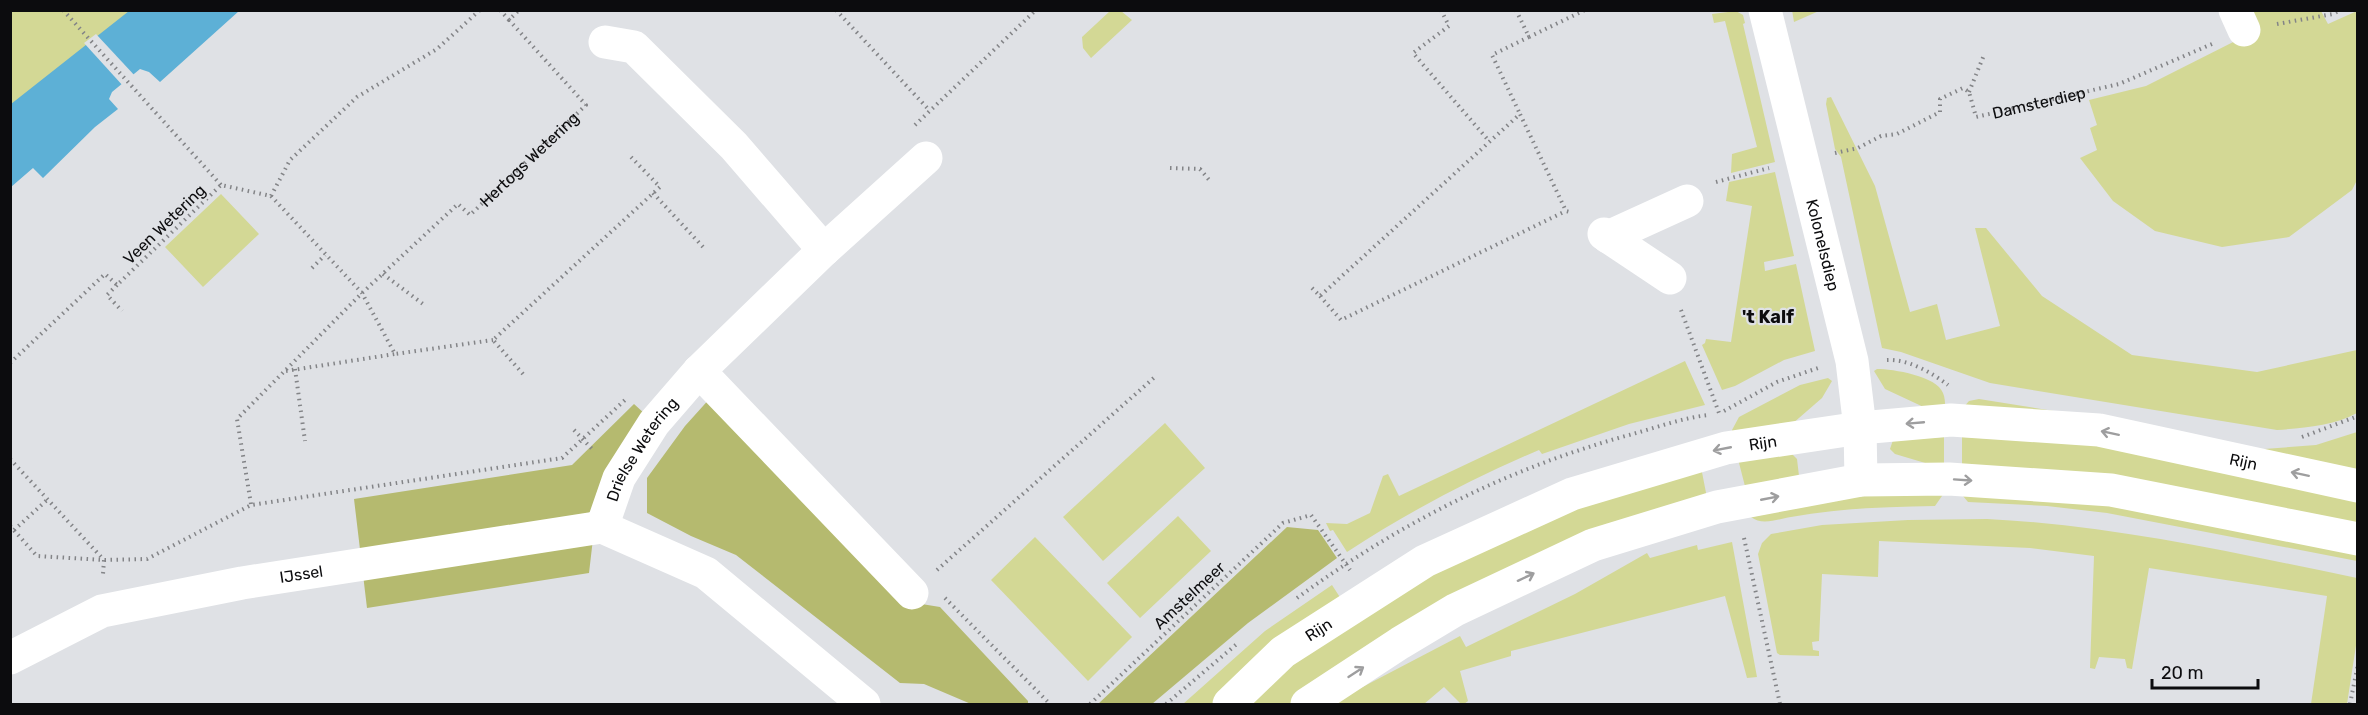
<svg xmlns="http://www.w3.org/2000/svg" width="2368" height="715" viewBox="0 0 2368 715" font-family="Rubik,sans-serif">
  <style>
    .green { fill: #d3d895 }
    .forest { fill: #b5ba6f }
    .water { fill: #5db0d6 }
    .pier { fill: #dfe1e5 }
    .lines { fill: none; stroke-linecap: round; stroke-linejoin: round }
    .path { stroke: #838487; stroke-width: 4; stroke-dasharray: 1.5 4.5; stroke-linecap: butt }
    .minor { stroke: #fff; stroke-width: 33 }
    .major { stroke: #fff; stroke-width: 33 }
    .oneway { stroke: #9e9e9f }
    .labels { text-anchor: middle; stroke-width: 4.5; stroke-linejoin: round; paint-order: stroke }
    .street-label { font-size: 16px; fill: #0c0c0e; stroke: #dfe1e5 }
    .neighbourhood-label { font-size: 18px; font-weight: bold; fill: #0c0c0e; stroke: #dfe1e5 }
  </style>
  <rect width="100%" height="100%" fill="#dfe1e5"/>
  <path class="green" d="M 1792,10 L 1819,10 L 1819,11 L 1794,22 Z
    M 11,11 L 147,11 L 11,109 Z
    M 1110,11 L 1121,11 L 1132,20 L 1091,58 L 1083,48 L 1082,37 Z
    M 1736,11 L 1743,15 L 1745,23 L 1743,24 L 1775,162 L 1731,173 L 1732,154 L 1757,147 L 1725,21 L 1714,23 L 1712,14 Z
    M 2246,11 L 2321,11 L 2328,24 L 2357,11 L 2357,180 L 2352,190 L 2289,237 L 2222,247 L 2155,231 L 2113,201 L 2080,158 L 2097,150 L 2090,128 L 2097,125 L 2089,100 L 2146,86 L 2255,31 Z
    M 1831,97 L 1875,186 L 1910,312 L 1937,304 L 1946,340 L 2000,326 L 1975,228 L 1986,228 L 2042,296 L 2132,355 L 2257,372 L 2357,350 L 2357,413 C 2333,426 2304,428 2277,430 L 1990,383 L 1901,352 L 1882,348 L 1841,157 L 1835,149 L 1826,104 L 1827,98 Z
    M 1775,172 L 1794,256 L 1764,262 L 1765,271 L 1796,264 L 1815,351 L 1784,360 L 1735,386 L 1722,390 L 1702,345 L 1705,343 L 1706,339 L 1731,342 L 1752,206 L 1726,201 L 1729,182 Z
    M 221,194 L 259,234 L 203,287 L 165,247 Z
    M 1685,361 L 1705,405 L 1629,424 L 1542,454 L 1539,450 C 1473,478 1408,512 1347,552 L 1333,530 L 1330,531 L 1326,523 L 1347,524 L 1370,513 L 1383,476 L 1388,474 L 1399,496 Z
    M 1877,369 C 1893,369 1937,376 1943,393 C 1946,400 1945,410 1945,417 L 1885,389 L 1874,371 Z
    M 1828,378 L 1832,381 L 1822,398 L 1784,431 L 1734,438 L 1732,430 L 1739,417 L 1800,385 Z
    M 1979,399 L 2072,414 L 1962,409 L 1969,401 Z
    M 1165,423 L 1205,468 L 1103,561 L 1063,517 Z
    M 2357,432 L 2357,475 L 2263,455 L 2264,449 L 2316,445 Z
    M 1944,437 L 1944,466 L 1942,468 L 1895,454 L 1890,449 L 1893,440 Z
    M 1962,437 L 2099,445 L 2357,494 L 2357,529 L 1962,471 Z
    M 1789,451 L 1797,459 L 1799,476 L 1747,494 L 1738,459 Z
    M 1701,467 L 1708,503 L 1299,704 L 1247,704 L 1296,662 L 1400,590 L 1566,510 Z
    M 1944,493 L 1935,506 C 1887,507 1839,508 1791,517 C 1778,519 1762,526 1751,517 L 1858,496 Z
    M 2058,495 L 2357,548 L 2357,561 L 2107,513 L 2047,506 L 1968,502 L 1963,496 Z
    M 1178,516 L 1211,551 L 1140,618 L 1107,583 Z
    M 1987,519 C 2112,525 2235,553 2357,578 L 2357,639 L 2347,704 L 2311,704 L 2327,596 L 2149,568 L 2132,669 L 2127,668 L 2125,659 L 2099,657 L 2095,669 L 2090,668 L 2094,556 L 2030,548 L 1879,541 L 1878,577 L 1822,574 L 1819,641 L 1812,642 L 1813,650 L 1819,651 L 1819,656 L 1780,655 L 1777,653 L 1758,554 L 1762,543 L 1771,534 L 1822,525 L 1908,520 Z
    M 1035,537 L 1132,637 L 1088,681 L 991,580 Z
    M 1732,542 L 1757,677 L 1747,678 L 1725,596 L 1511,651 L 1511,656 L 1460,671 L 1468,701 L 1464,704 L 1461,704 L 1444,687 L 1424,704 L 1330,704 L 1460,636 L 1466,647 L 1575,594 L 1647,553 L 1650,558 L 1697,545 L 1698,550 Z
    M 1332,585 L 1345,605 L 1223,704 L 1183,704 L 1265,631 Z"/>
  <path class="forest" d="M 712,396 L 903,601 L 940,607 L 1028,701 L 1028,704 L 971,704 L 924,684 L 900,683 L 736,555 L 691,536 L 647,513 L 647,478 L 685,426 Z
    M 634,404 L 645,414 L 598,496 L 589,573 L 367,608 L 354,499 L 572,465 Z
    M 1287,527 L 1318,530 L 1337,558 L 1248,623 L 1152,704 L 1098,704 Z"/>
  <path class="water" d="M 129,11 L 239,11 L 160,82 L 149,72 L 140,69 L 112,92 L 109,99 L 118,109 L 95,127 L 43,178 L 33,168 L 11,187 L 11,104 Z"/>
  <path class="pier" d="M 96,34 L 136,77 L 124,87 L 84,43 Z"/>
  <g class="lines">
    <g class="path">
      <path d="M 63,10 L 221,185"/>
      <path d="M 500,10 L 509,20 L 519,10"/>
      <path d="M 836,10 L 930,111"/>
      <path d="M 1441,10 L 1449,26 L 1413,53 L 1489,141"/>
      <path d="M 1516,10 L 1529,37 L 1492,55 L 1520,114"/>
      <path d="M 2277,24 L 2333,14 L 2340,10"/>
      <path d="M 1529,37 L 1585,10"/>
      <path d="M 1969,92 L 1984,55"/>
      <path d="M 915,125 L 1036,10"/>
      <path id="s1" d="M 1835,153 L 1858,148 L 1881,136 L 1897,134 L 1940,112 L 1940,99 L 1963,88 L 1969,92 L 1976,117 L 2119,84 L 2212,44"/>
      <path d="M 1170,168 L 1200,169 L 1210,181"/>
      <path d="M 1716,182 L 1769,168"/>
      <path d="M 653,193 L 704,248"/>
      <path d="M 271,196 L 362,293 L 395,354 L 493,340"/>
      <path d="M 312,268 L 325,255"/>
      <path d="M 383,274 L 423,304"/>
      <path d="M 117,285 L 107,295 L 122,311"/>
      <path d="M 1312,288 L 1320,296 L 1520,114 L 1566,211 L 1570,212"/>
      <path d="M 1320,296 L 1341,320 L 1566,211"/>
      <path d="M 1681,310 L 1719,413"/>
      <path d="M 1887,360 C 1909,359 1932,373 1948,385"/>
      <path d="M 10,363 L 105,274 L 117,285 L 221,185 L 271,196 L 290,160 L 357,97 L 437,49 L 480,10"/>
      <path d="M 295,369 L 305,441"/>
      <path d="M 286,371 L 395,354"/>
      <path d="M 523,374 L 493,340 L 660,187 L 631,157"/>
      <path d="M 1724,411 L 1777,382 L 1818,368"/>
      <path d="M 574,430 L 594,451"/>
      <path d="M 2302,437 L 2358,416"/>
      <path d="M 10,459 L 104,560 L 103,574"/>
      <path id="s2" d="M 251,504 L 237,419 L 362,293 L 458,204 L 470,215 L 586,105 L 509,20"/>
      <path d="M 10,526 L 37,556 L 104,560 L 147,559 L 251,505 L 562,458 L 625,400"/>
      <path d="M 14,530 L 48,499"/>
      <path d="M 1744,538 L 1780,704"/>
      <path d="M 937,570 L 1157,375"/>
      <path d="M 945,598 L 1050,704"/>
      <path d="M 1297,598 C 1400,523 1506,469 1629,435 C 1655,428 1682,418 1708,415"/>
      <path d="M 1090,704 L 1283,523 L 1311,515 L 1350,570"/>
      <path d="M 1166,704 L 1238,643"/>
      <path d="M 2350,704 L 2358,664"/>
    </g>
    <g class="minor">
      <path id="s3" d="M 1765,10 L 1852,361 L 1860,428 L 1861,480"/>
      <path d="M 2235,10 L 2244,30"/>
      <path d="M 605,42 L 634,47 L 734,146 L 824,250"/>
      <path d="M 1604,234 L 1670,278"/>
      <path d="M 1608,237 L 1687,201"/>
      <path d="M 699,371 L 912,593"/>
      <path id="s4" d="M 602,527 L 619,478 L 654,423 L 699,371 L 824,250 L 926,158"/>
      <path d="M 602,527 L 706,573 L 864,704"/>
      <path id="s5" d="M 10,658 L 102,611 L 242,583 L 602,527"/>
    </g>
    <g class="major">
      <path id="s6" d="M 1229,704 L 1283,652 L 1425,561 L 1572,494 L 1726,448 L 1860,428 L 1951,420 L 2099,430 L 2358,486"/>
      <path d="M 1307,704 L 1400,643 L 1455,610 L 1593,545 L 1717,507 L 1861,480 L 1949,479 L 2111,490 L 2358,539"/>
    </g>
  </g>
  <defs><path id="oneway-shaft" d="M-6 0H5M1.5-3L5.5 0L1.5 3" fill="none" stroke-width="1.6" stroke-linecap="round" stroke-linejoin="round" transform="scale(1.5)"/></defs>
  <g class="oneway">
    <use href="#oneway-shaft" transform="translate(1915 423) rotate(175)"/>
    <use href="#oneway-shaft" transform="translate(2110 433) rotate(-168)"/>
    <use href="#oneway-shaft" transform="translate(1722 449) rotate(169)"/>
    <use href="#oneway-shaft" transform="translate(2300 474) rotate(-168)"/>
    <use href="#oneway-shaft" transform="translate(1963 480) rotate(4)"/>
    <use href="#oneway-shaft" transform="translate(1770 498) rotate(-11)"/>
    <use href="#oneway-shaft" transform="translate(1526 577) rotate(-25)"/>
    <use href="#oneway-shaft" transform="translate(1356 672) rotate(-33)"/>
  </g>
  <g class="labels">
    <g class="street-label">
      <text dy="6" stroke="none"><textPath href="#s1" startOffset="250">Damsterdiep</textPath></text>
      <text dy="6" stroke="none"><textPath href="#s2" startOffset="492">Hertogs Wetering</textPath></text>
      <text transform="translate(164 224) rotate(-44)" y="6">Veen Wetering</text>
      <text dy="6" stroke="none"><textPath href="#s3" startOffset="242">Kolonelsdiep</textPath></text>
      <text dy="6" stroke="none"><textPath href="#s6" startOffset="603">Rijn</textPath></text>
      <text dy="6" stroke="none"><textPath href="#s4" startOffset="88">Drielse Wetering</textPath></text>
      <text dy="6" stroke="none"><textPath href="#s6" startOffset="1089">Rijn</textPath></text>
      <text dy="6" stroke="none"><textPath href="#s5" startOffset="306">IJssel</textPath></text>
      <text transform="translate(1189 595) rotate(-43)" y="6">Amstelmeer</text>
      <text dy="6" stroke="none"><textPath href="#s6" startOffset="117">Rijn</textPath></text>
    </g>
    <g class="neighbourhood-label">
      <text x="1768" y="323">'t Kalf</text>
    </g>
  </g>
  <rect width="2368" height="715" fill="none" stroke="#0c0c0e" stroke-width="24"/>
  <path d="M2152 679v9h106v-9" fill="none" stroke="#0c0c0e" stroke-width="3"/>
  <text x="2161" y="679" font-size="18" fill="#0c0c0e" stroke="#dfe1e5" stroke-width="4.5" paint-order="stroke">20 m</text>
</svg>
